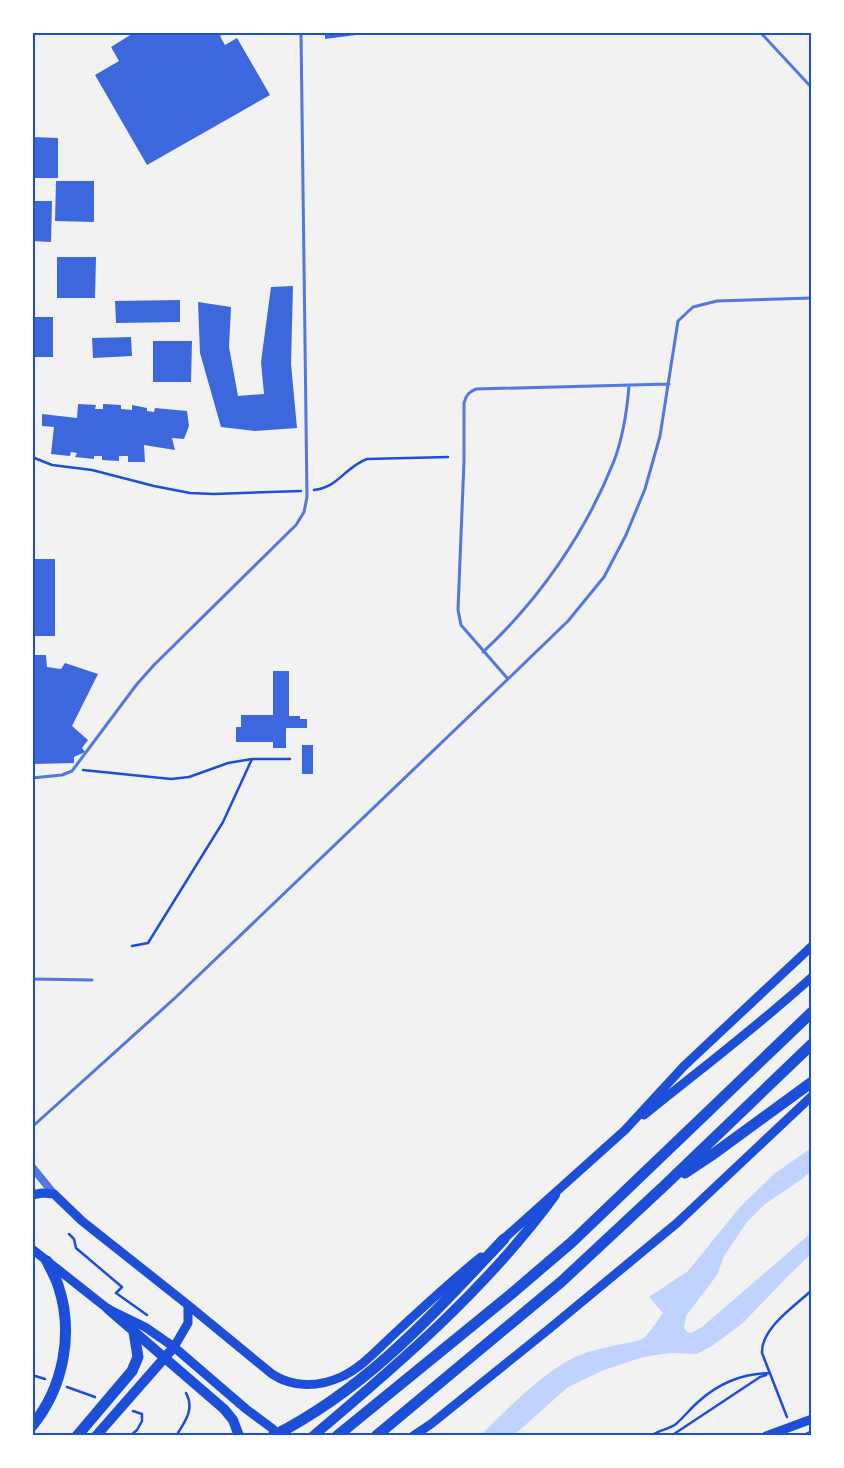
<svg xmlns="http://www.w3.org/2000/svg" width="844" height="1468" viewBox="0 0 844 1468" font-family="Literata,serif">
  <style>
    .water { fill: #bfd3fe }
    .building { fill: #3d67dc }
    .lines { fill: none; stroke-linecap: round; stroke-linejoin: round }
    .path { stroke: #1d4ed8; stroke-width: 2.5 }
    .service { stroke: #5277de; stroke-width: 3 }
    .tertiary { stroke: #5277de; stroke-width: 8 }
    .secondary { stroke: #1d4ed8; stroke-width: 9 }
    .primary { stroke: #1d4ed8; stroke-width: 10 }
    .motorway { stroke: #1d4ed8; stroke-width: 11 }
    .neatline { fill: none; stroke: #1d4ed8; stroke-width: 2 }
  </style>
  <rect width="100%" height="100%" fill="#f2f2f2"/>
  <path class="water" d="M 811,1148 L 811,1171 L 802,1179 L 765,1204 L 747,1222 L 724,1256 L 717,1275 L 686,1316 L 684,1328 L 687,1332 L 691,1333 L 702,1327 L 811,1233 L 811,1254 L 787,1277 L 743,1323 L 712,1346 L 697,1354 L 671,1353 L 655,1355 L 640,1358 L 604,1370 L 568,1387 L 514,1435 L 481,1435 C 506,1410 547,1368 580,1355 C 598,1348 618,1345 637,1341 L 644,1338 L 651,1330 L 663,1313 L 649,1297 L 688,1271 L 741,1206 L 774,1174 Z"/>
  <path class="building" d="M 135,32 L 227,32 L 220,36 L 225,45 L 237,38 L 270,95 L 147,165 L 95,75 L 119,61 L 111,47 Z
    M 325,32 L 364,32 L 364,34 L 325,39 Z
    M 32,137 L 58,138 L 58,178 L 32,178 Z
    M 56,181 L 94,181 L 94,222 L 55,221 Z
    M 32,201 L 52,201 L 51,242 L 32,241 Z
    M 57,257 L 96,257 L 95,298 L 57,298 Z
    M 293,286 L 291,364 L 297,428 L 255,431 L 221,427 L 200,353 L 198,302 L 231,307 L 229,347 L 238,396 L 264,394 L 261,362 L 271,287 Z
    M 180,300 L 180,322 L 116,323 L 115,301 Z
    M 32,317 L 53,317 L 53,357 L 32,357 Z
    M 131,337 L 132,356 L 93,358 L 92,338 Z
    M 153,341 L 192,341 L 191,382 L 153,382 Z
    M 78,404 L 96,405 L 95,409 L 103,409 L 103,404 L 121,405 L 121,409 L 132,410 L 132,405 L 147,408 L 147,411 L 154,412 L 155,408 L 187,411 L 189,426 L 184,439 L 172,438 L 175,450 L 144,445 L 145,462 L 128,462 L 128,456 L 119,456 L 119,461 L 102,460 L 102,456 L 94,456 L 94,459 L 75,457 L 77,453 L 71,452 L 70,456 L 51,454 L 54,427 L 42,426 L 42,414 L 77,418 Z
    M 32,559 L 55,559 L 55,636 L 32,636 Z
    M 32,655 L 46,655 L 47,667 L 61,669 L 65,663 L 98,674 L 72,726 L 88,740 L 82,748 L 85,752 L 74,757 L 74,763 L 32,764 Z
    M 273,671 L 289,671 L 289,716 L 300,716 L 300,719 L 307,719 L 307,728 L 286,728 L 286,748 L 273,748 L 273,742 L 236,742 L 236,727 L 241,727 L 241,715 L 273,715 Z
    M 302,745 L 313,745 L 313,774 L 302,774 Z"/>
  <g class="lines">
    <path class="path" d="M 32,457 L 52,465 L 92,470 L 154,486 L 190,493 L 214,494 L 301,491
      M 314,490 C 339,487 345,467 367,459 L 448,457
      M 83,770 L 171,779 L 189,777 L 228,763 L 252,759 L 290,759
      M 132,946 L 148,943 L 223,822 L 252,759
      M 69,1234 L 74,1239 L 76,1248 L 122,1287 L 116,1293 L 147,1315
      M 32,1375 L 45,1379
      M 67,1387 L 95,1397
      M 787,1417 L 762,1353 C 761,1328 795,1306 812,1290
      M 130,1436 L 137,1430 L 142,1421 L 142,1414 L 133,1411
      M 176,1436 C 185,1422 195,1409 186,1393
      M 651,1436 C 658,1430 668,1430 676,1424 C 684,1417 690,1409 698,1402 C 719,1383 741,1374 770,1373
      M 671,1436 L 760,1377 L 766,1375"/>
    <path class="service" d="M 760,32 L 812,88
      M 483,652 C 539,600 586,532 614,461 C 623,437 627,411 629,386
      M 508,679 L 461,625 L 458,610 L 464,461 L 464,403 C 466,395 469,392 476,389 L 669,384
      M 32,778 L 62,775 L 72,771 L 137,684 L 154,665 L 296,525 L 304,512 L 307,497 L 301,32
      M 32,979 L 92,980
      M 32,1127 L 176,997 L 508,679 L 568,621 L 604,577 L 626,535 L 645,489 L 660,436 L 678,321 L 693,307 L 717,301 L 812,298"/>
    <path class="tertiary" d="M 32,1167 L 54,1194"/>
    <path class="secondary" d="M 644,1115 C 701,1069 758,1026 812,977
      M 32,1195 L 42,1193 L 54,1194 L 82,1221 L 188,1305 L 272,1374 C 293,1388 319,1387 341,1377 C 361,1368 377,1350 392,1336 C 421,1309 450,1282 481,1257
      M 499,1243 L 625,1130 L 684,1066 L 812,946
      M 32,1249 L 108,1309 L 145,1327 L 174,1347 L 246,1409 L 273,1429
      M 174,1347 L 188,1323 L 188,1305
      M 413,1436 L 431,1424 L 549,1329 L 677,1223 L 812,1096
      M 766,1436 L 812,1419
      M 809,1436 L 812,1435"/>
    <path class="primary" d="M 108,1309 L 224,1409 L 233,1420 L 239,1436
      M 96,1436 L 174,1347
      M 313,1436 C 401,1362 487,1288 555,1195"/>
    <path class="motorway" d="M 685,1173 L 712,1155 L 812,1082
      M 32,1426 C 64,1387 74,1332 58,1285 C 55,1276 50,1268 47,1261
      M 77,1436 L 132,1371 L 138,1357 L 134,1332
      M 273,1436 C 369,1387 432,1315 504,1239
      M 337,1436 L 510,1295 L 572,1242 L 812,1012
      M 376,1436 L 561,1282 L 664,1186 L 812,1044"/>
  </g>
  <rect width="844" height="1468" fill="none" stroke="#ffffff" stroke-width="68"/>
  <rect x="34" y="34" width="776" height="1400" class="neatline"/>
</svg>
